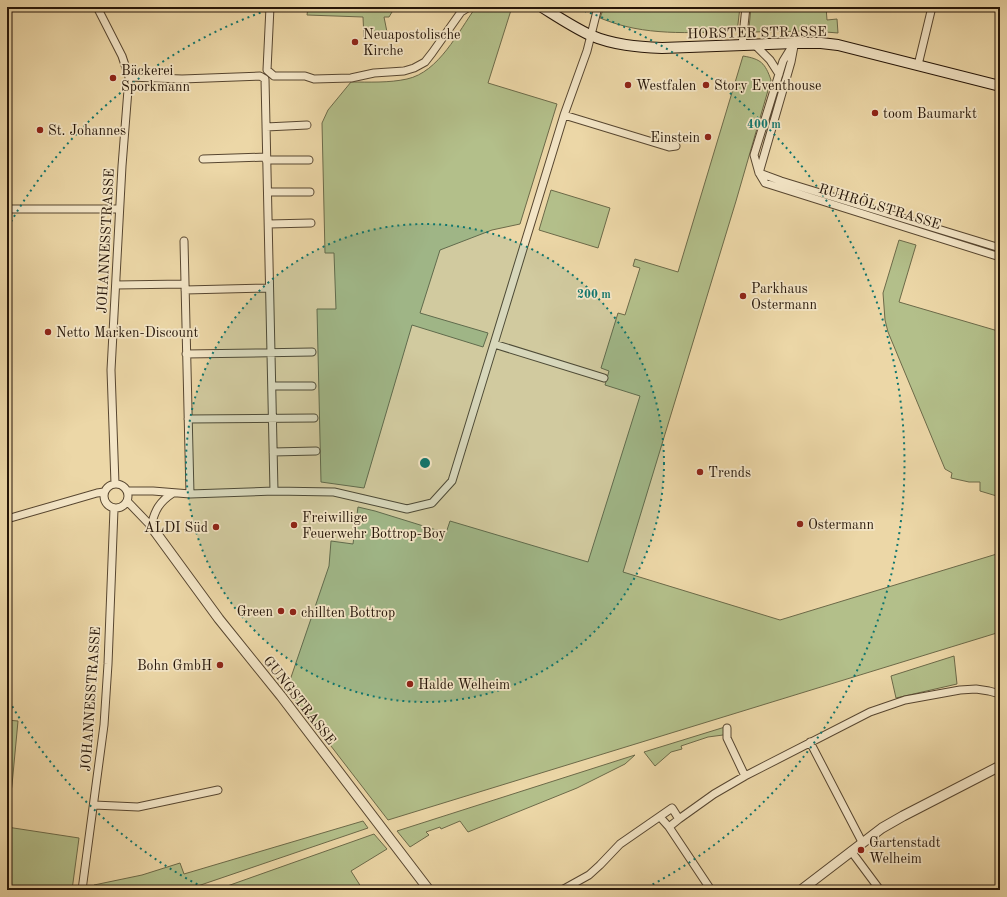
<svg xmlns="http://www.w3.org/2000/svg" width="1007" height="897" viewBox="0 0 1007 897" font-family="'Old Standard TT',serif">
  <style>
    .green { fill: #b3bf8a; stroke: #6c6a49 }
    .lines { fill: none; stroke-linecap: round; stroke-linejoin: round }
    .minor-casing { stroke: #574630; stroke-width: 9 }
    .tertiary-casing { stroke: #574630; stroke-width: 11 }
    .secondary-casing { stroke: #251508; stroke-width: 12 }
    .minor { stroke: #f3e5c6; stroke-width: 7 }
    .tertiary { stroke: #f3e5c6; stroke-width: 9 }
    .secondary { stroke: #f3e5c6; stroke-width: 10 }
    .ring { fill: none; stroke: #0f766e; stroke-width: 2; stroke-dasharray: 2 4 }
    .poi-dot { fill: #8f2418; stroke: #f3e5c6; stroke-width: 1.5 }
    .labels { text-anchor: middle; stroke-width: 3.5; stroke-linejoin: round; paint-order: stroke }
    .street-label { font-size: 14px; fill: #251508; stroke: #f3e5c6 }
    .poi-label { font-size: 14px; fill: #251508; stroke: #f3e5c6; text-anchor: start }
    .centre { fill: #0f766e; stroke: #f3e5c6; stroke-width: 2 }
    .ring-label { font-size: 12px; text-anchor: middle; font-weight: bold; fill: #0f766e; stroke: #f3e5c6; stroke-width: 3.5; stroke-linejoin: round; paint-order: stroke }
  </style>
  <rect width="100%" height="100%" fill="#ecd7a7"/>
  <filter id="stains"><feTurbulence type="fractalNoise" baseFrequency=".005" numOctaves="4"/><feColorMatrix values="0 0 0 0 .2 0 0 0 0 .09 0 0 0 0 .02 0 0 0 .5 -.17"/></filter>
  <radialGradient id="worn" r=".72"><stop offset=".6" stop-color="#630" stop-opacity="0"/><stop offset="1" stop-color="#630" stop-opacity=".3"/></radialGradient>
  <path class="green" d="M 308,7 L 395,7 L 389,17 L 384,17 L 388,37 L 364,38 L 363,17 L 307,15 Z
    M 476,7 L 512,7 L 488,83 L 557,104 L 520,224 L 492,230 L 440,250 L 420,313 L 488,333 L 483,347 L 412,325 L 364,488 L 321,482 L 317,309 L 336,309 L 334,253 L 325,253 L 322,123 L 328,110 L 351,82 C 369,82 389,83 407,79 C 439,72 458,32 476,7 Z
    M 604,7 L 740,7 L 737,32 C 688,32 646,37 600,18 Z
    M 751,7 L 826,7 L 827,20 L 837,19 L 838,33 L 814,31 L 751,32 L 749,28 Z
    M 743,56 C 761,59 765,63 771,80 L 736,201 L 623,572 L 780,620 L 1000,553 L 1000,632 L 388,820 L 287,689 L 329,566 L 331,541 L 353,544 L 358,507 L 375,511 L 446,533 L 450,521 L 588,562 L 640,396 L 605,385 L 609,371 L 601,368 L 618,313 L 625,315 L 640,268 L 633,266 L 635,259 L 678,272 Z
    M 551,190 L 610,208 L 598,248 L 539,230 Z
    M 899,240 L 916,245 L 899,302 L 998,331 L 1000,324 L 1000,497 L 980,491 L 980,482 L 969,482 L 951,478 L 952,473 L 945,469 L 888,332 L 885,320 L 883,293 Z
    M 954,656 L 957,684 L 896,698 L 891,676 Z
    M 7,720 L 18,721 L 12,785 L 7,822 Z
    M 725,727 L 725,732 L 723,735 L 708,737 L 681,746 L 682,749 L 671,752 L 655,766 L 644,752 Z
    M 635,755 L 625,764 L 577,788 L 468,832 L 460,821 L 441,829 L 440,827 L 426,832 L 429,835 L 410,847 L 397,831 Z
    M 363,821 L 368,828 L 186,890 L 94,890 L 94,885 L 142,875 L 180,863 L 184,874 Z
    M 7,827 L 79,838 L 72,890 L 7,890 Z
    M 374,834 L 387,849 L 351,871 L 363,890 L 216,890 Z"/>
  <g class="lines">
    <defs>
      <path id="minor" d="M 97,7 L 122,56 L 129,77 L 122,166 L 111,370 L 115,484
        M 270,7 L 267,70 L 274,76 L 305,76 L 314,79 L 351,78 L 374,73 L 404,71 L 414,68 L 425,62 L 432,53 L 461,12 L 469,7
        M 794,43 L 783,61 L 754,155 L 759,173 L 765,183 L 1000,257
        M 742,45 L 746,7
        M 755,45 L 770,60 L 779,74
        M 918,65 L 932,7
        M 129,77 L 182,79 L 260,76 L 265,79 L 274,491
        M 564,115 L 669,147 L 676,146
        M 266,127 L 307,125
        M 203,159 L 266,157
        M 266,160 L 309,160
        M 759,173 L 781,181 L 1000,248
        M 759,173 L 791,62 L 794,46
        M 268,192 L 310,192
        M 7,209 L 119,209
        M 269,224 L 311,223
        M 184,241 L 190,494
        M 116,285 L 185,284
        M 185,290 L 269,288
        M 494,344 L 604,378
        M 186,354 L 312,352
        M 272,386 L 312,386
        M 188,419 L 314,418
        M 273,452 L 316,451
        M104 496a12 12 0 1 1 24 0a12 12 0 1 1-24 0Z
        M 127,491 L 153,491 L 190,494 L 274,491 L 334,492 L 407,509 L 432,503 L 452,481 L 564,115 L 587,51 L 598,7
        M 127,501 L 151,526
        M 7,519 L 97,493 L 104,492
        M 151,526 C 155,510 159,502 173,493
        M 727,728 L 727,738 L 745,776
        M 810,742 L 862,842
        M 94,805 L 138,807 L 218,790
        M 660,817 L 669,827 L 679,819
        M 669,827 L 711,890
        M 851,851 L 880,890
        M 82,890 L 104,725 L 108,664 L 114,509
        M 562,890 L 589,875 L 600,865 L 620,844 L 672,808 L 679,819 L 714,794 L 745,776 L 870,712 L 905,700 L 960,690 L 976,689 L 989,691 L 1000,694"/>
      <path id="tertiary" d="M 151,526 L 219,619 L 281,696 L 429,890
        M 801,890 L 882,828 L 903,816 L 1000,766"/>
      <path id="secondary" d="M 542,7 C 558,17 573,27 590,35 C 613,45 638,47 662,48 L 794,43 L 821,43 L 838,45 L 1000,86"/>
    </defs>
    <use href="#minor" class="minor-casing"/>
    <use href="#tertiary" class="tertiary-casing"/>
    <use href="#secondary" class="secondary-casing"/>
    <use href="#minor" class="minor"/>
    <use href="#tertiary" class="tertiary"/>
    <use href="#secondary" class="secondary"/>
  </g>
  <circle cx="425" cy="463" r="239" fill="#0f766e" fill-opacity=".12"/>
  <g class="ring">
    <circle cx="425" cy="463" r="239"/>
    <path d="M208 890A479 479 0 0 1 8 699M8 227A479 479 0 0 1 277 7M573 7A479 479 0 0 1 642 890"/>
  </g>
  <g class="poi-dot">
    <circle cx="355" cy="42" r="4"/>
    <circle cx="113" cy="78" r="4"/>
    <circle cx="628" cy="85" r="4"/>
    <circle cx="706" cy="85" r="4"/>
    <circle cx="875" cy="113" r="4"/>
    <circle cx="40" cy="130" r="4"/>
    <circle cx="708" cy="137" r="4"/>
    <circle cx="743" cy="296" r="4"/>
    <circle cx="48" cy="332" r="4"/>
    <circle cx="700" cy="472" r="4"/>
    <circle cx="800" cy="524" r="4"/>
    <circle cx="294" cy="525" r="4"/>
    <circle cx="216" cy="527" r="4"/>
    <circle cx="281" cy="611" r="4"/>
    <circle cx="293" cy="612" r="4"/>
    <circle cx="220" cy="665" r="4"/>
    <circle cx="410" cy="684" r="4"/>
    <circle cx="861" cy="850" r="4"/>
  </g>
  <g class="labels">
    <g class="street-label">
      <text transform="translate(757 32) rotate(-1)" y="5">HORSTER STRASSE</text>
      <text transform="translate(880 206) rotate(17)" y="5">RUHRÖLSTRASSE</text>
      <text transform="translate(105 241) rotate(-87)" y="5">JOHANNESSTRASSE</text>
      <text transform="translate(90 699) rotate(-86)" y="5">JOHANNESSTRASSE</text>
      <text transform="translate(300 700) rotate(52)" y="5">GUNGSTRASSE</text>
    </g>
    <g class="poi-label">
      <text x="363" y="39">Neuapostolische<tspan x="363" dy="16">Kirche</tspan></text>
      <text x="121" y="75">Bäckerei<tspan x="121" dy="16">Sporkmann</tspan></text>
      <text x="636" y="90">Westfalen</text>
      <text x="714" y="90">Story Eventhouse</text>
      <text x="883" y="118">toom Baumarkt</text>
      <text x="48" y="135">St. Johannes</text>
      <text x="700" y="142" text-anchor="end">Einstein</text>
      <text x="751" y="293">Parkhaus<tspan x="751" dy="16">Ostermann</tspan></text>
      <text x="56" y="337">Netto Marken-Discount</text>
      <text x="708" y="477">Trends</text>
      <text x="302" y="522">Freiwillige<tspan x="302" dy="16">Feuerwehr Bottrop-Boy</tspan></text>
      <text x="808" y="529">Ostermann</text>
      <text x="208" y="532" text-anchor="end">ALDI Süd</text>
      <text x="273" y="616" text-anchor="end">Green</text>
      <text x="301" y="617">chillten Bottrop</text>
      <text x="212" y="670" text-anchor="end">Bohn GmbH</text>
      <text x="418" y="689">Halde Welheim</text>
      <text x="869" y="847">Gartenstadt<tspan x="869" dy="16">Welheim</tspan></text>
    </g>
  </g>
  <circle cx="425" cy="463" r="6" class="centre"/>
  <g class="ring-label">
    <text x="764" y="128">400 m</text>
    <text x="594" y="298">200 m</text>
  </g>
  <rect width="1007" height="897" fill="none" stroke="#ecd7a7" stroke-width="24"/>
  <rect x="8" y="8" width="991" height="881" fill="none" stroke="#251508" stroke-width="2"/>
  <rect x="12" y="12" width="983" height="873" fill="none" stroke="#251508"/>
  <rect width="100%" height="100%" filter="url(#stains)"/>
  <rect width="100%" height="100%" fill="url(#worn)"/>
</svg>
